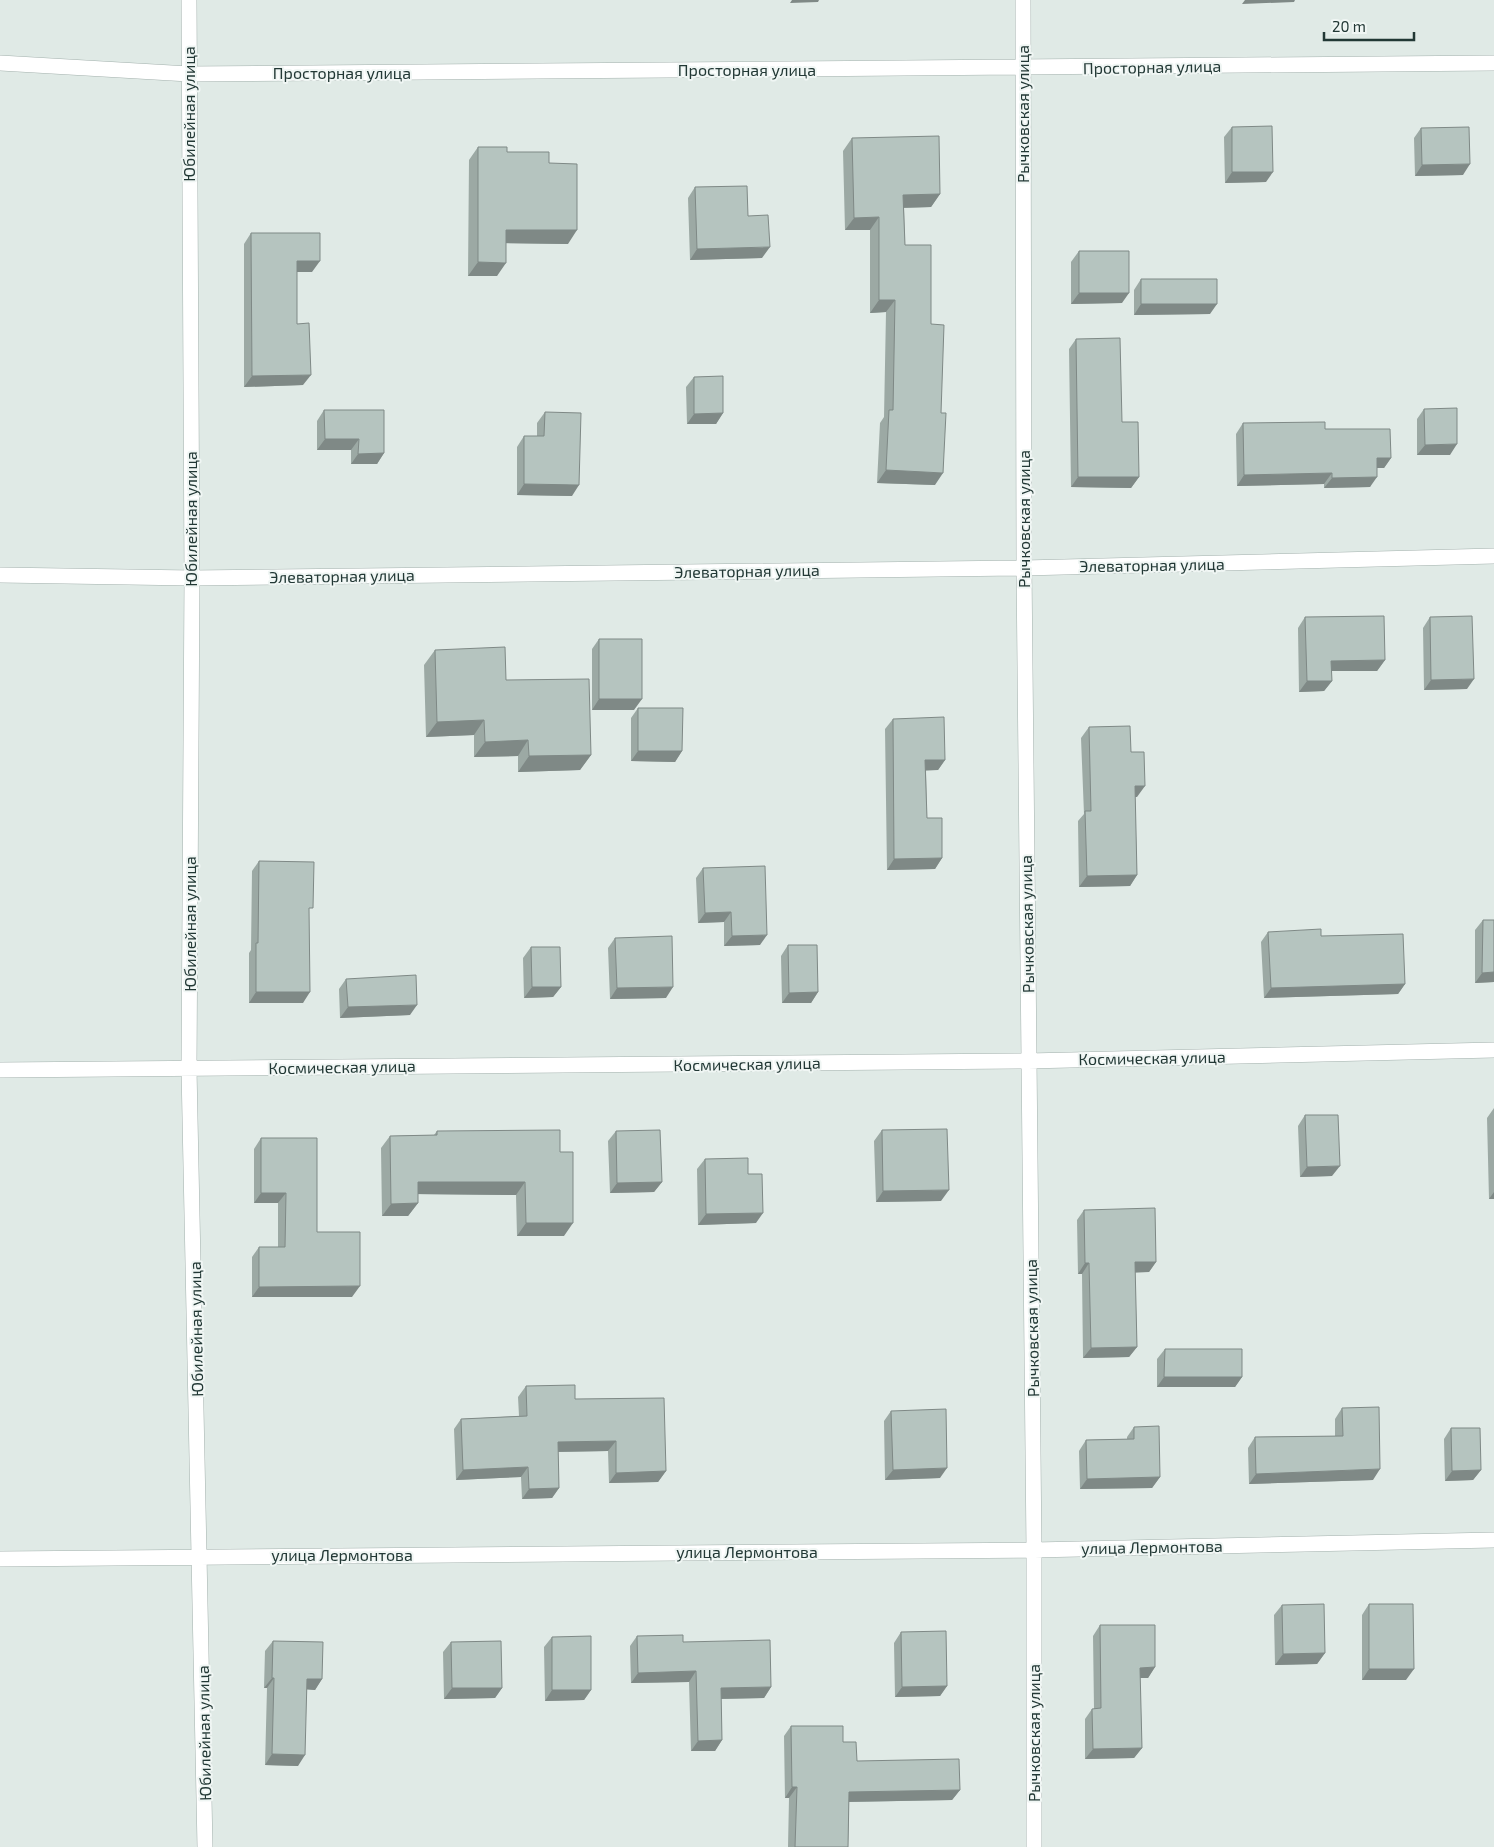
<svg xmlns="http://www.w3.org/2000/svg" width="1494" height="1847" viewBox="0 0 1494 1847" font-family="'Exo 2',sans-serif">
  <style>
    .lines { fill: none; stroke-linecap: round; stroke-linejoin: round }
    .minor-casing { stroke: #a3b1ad; stroke-width: 16 }
    .minor { stroke: #fff; stroke-width: 15 }
    .wall { fill: #9ca9a4 }
    .shaded-wall { fill: #7f8986 }
    .building { fill: #b5c4bf; stroke: #7f8986 }
    .labels { text-anchor: middle; stroke-width: 4; stroke-linejoin: round; paint-order: stroke }
    .street-label { font-size: 16px; fill: #223835; stroke: #f0f6f4 }
  </style>
  <rect width="100%" height="100%" fill="#e0eae6"/>
  <g class="lines">
    <defs>
      <path id="minor" d="M 189,0 L 192,578 L 189,1069 L 205,1847
        M 1023,0 L 1024,568 L 1034,1550 L 1034,1847
        M 0,63 L 189,74 L 1494,63
        M 0,575 L 192,578 L 1024,568 L 1494,556
        M 0,1070 L 1028,1061 L 1494,1050
        M 0,1559 L 1034,1550 L 1494,1540"/>
    </defs>
    <use href="#minor" class="minor-casing"/>
    <use href="#minor" class="minor"/>
  </g>
  <path class="wall" d="M 1232,127 L 1266,182 L 1225,183 L 1224,137 Z
    M 1421,128 L 1463,175 L 1415,176 L 1414,138 Z
    M 852,138 L 940,194 L 931,207 L 904,208 L 905,245 L 931,324 L 935,485 L 877,483 L 880,423 L 884,417 L 886,312 L 870,313 L 870,230 L 845,230 L 843,151 Z
    M 478,147 L 507,152 L 549,163 L 568,244 L 506,243 L 497,276 L 468,276 L 469,160 Z
    M 695,187 L 762,258 L 690,260 L 688,198 Z
    M 251,233 L 312,272 L 297,272 L 297,324 L 303,385 L 244,387 L 244,244 Z
    M 1079,251 L 1122,303 L 1071,304 L 1071,262 Z
    M 1141,279 L 1210,314 L 1134,315 L 1134,290 Z
    M 1076,339 L 1122,422 L 1139,477 L 1131,488 L 1071,487 L 1069,349 Z
    M 694,377 L 723,413 L 716,424 L 687,424 L 686,387 Z
    M 1424,409 L 1450,455 L 1417,455 L 1417,419 Z
    M 324,410 L 384,453 L 377,464 L 351,464 L 351,450 L 317,450 L 317,421 Z
    M 545,412 L 572,496 L 517,495 L 517,447 L 524,436 L 537,436 L 537,423 Z
    M 1243,423 L 1325,429 L 1391,458 L 1384,468 L 1377,468 L 1370,487 L 1324,488 L 1324,484 L 1237,486 L 1236,434 Z
    M 1305,617 L 1385,660 L 1377,671 L 1331,671 L 1332,681 L 1324,691 L 1299,692 L 1298,628 Z
    M 1430,617 L 1467,689 L 1424,690 L 1423,628 Z
    M 599,639 L 634,710 L 592,710 L 592,649 Z
    M 435,650 L 506,680 L 591,755 L 580,770 L 518,772 L 518,756 L 474,757 L 474,735 L 426,737 L 424,665 Z
    M 638,708 L 682,751 L 675,762 L 631,761 L 631,718 Z
    M 893,719 L 945,760 L 938,770 L 926,770 L 927,818 L 942,858 L 935,869 L 887,870 L 885,729 Z
    M 1089,727 L 1131,752 L 1137,797 L 1135,797 L 1137,875 L 1130,886 L 1079,887 L 1078,821 L 1084,814 L 1081,738 Z
    M 259,861 L 309,913 L 303,1003 L 249,1003 L 249,953 L 251,950 L 252,871 Z
    M 703,868 L 760,945 L 724,946 L 724,922 L 698,923 L 696,878 Z
    M 1483,920 L 1494,920 L 1494,982 L 1475,983 L 1475,930 Z
    M 1268,932 L 1321,936 L 1405,984 L 1398,994 L 1264,998 L 1261,942 Z
    M 615,938 L 666,998 L 610,999 L 608,948 Z
    M 788,945 L 818,992 L 811,1003 L 782,1003 L 781,956 Z
    M 531,947 L 561,987 L 553,997 L 524,998 L 523,958 Z
    M 346,979 L 410,1015 L 340,1018 L 339,989 Z
    M 1494,1108 L 1494,1199 L 1489,1199 L 1487,1118 Z
    M 1305,1115 L 1332,1176 L 1300,1177 L 1298,1126 Z
    M 882,1130 L 941,1201 L 876,1202 L 874,1141 Z
    M 437,1131 L 560,1152 L 564,1236 L 517,1236 L 516,1195 L 418,1194 L 418,1203 L 408,1216 L 382,1216 L 381,1148 L 390,1136 L 434,1135 Z
    M 616,1131 L 662,1182 L 654,1192 L 610,1193 L 608,1141 Z
    M 261,1138 L 317,1232 L 352,1297 L 252,1297 L 252,1257 L 259,1247 L 278,1247 L 278,1203 L 254,1203 L 254,1149 Z
    M 705,1159 L 748,1174 L 756,1223 L 698,1225 L 697,1169 Z
    M 1084,1210 L 1156,1262 L 1149,1272 L 1135,1272 L 1137,1347 L 1129,1357 L 1083,1358 L 1082,1274 L 1078,1274 L 1077,1220 Z
    M 1165,1349 L 1242,1377 L 1235,1387 L 1157,1387 L 1157,1359 Z
    M 526,1386 L 575,1399 L 666,1471 L 658,1482 L 609,1483 L 608,1451 L 558,1452 L 559,1488 L 552,1498 L 522,1499 L 521,1477 L 456,1480 L 454,1429 L 461,1419 L 519,1416 L 518,1397 Z
    M 1342,1408 L 1373,1480 L 1249,1484 L 1248,1448 L 1255,1437 L 1335,1436 L 1335,1419 Z
    M 891,1411 L 940,1478 L 885,1480 L 884,1421 Z
    M 1134,1427 L 1160,1477 L 1152,1488 L 1080,1489 L 1079,1451 L 1086,1440 L 1127,1439 L 1127,1437 Z
    M 1451,1428 L 1481,1470 L 1473,1480 L 1445,1481 L 1444,1439 Z
    M 1369,1604 L 1406,1680 L 1362,1680 L 1362,1615 Z
    M 1282,1605 L 1325,1653 L 1317,1664 L 1275,1665 L 1274,1615 Z
    M 1100,1625 L 1155,1667 L 1148,1678 L 1140,1678 L 1142,1748 L 1134,1758 L 1085,1759 L 1085,1719 L 1092,1709 L 1094,1709 L 1093,1636 Z
    M 901,1632 L 947,1686 L 940,1696 L 895,1697 L 894,1643 Z
    M 637,1636 L 683,1642 L 771,1687 L 764,1698 L 721,1699 L 722,1740 L 715,1751 L 691,1751 L 689,1682 L 631,1683 L 630,1646 Z
    M 552,1637 L 591,1690 L 584,1700 L 545,1701 L 544,1647 Z
    M 273,1641 L 322,1679 L 315,1690 L 307,1689 L 298,1766 L 265,1765 L 267,1688 L 264,1688 L 265,1651 Z
    M 451,1642 L 502,1688 L 495,1698 L 444,1699 L 443,1652 Z
    M 791,1726 L 843,1742 L 857,1761 L 960,1790 L 952,1800 L 849,1802 L 848,1847 L 788,1847 L 789,1798 L 785,1798 L 784,1736 Z"/>
  <path class="shaded-wall" d="M 792,0 L 819,0 L 818,2 L 790,3 Z
    M 1245,0 L 1295,0 L 1294,2 L 1242,4 Z
    M 1470,164 L 1463,175 L 1415,176 L 1422,165 Z
    M 1232,172 L 1273,172 L 1266,182 L 1225,183 Z
    M 940,194 L 931,207 L 894,208 L 903,195 Z
    M 879,217 L 870,230 L 845,230 L 854,218 Z
    M 506,230 L 577,230 L 568,244 L 497,243 Z
    M 770,247 L 762,258 L 690,260 L 697,249 Z
    M 297,261 L 320,261 L 312,272 L 290,272 Z
    M 478,262 L 506,263 L 497,276 L 468,276 Z
    M 1079,293 L 1129,293 L 1122,303 L 1071,304 Z
    M 879,300 L 895,300 L 886,312 L 870,313 Z
    M 1141,304 L 1217,304 L 1210,314 L 1134,315 Z
    M 311,375 L 303,385 L 244,387 L 252,376 Z
    M 723,413 L 716,424 L 687,424 L 694,414 Z
    M 325,439 L 359,439 L 351,450 L 317,450 Z
    M 1457,444 L 1450,455 L 1417,455 L 1425,445 Z
    M 384,453 L 377,464 L 351,464 L 358,454 Z
    M 1377,458 L 1391,458 L 1384,468 L 1370,468 Z
    M 886,470 L 943,473 L 935,485 L 877,483 Z
    M 1332,473 L 1324,484 L 1237,486 L 1244,475 Z
    M 1078,477 L 1139,477 L 1131,488 L 1071,487 Z
    M 1377,477 L 1370,487 L 1324,488 L 1332,478 Z
    M 524,484 L 579,485 L 572,496 L 517,495 Z
    M 1385,660 L 1377,671 L 1324,671 L 1331,661 Z
    M 1474,679 L 1467,689 L 1424,690 L 1431,680 Z
    M 1307,681 L 1332,681 L 1324,691 L 1299,692 Z
    M 599,699 L 642,699 L 634,710 L 592,710 Z
    M 484,720 L 474,735 L 426,737 L 437,722 Z
    M 528,740 L 518,756 L 474,757 L 485,742 Z
    M 638,751 L 682,751 L 675,762 L 631,761 Z
    M 591,755 L 580,770 L 518,772 L 529,756 Z
    M 925,760 L 945,760 L 938,770 L 918,771 Z
    M 1135,786 L 1145,786 L 1137,797 L 1127,797 Z
    M 942,858 L 935,869 L 887,870 L 894,859 Z
    M 1137,875 L 1130,886 L 1079,887 L 1087,876 Z
    M 731,912 L 724,922 L 698,923 L 705,913 Z
    M 767,935 L 760,945 L 724,946 L 732,936 Z
    M 1494,972 L 1494,982 L 1475,983 L 1482,973 Z
    M 1405,984 L 1398,994 L 1264,998 L 1271,988 Z
    M 532,987 L 561,987 L 553,997 L 524,998 Z
    M 673,987 L 666,998 L 610,999 L 617,988 Z
    M 256,992 L 310,992 L 303,1003 L 249,1003 Z
    M 818,992 L 811,1003 L 782,1003 L 789,993 Z
    M 417,1005 L 410,1015 L 340,1018 L 348,1007 Z
    M 1340,1166 L 1332,1176 L 1300,1177 L 1307,1167 Z
    M 418,1182 L 525,1182 L 516,1195 L 409,1194 Z
    M 662,1182 L 654,1192 L 610,1193 L 617,1183 Z
    M 949,1190 L 941,1201 L 876,1202 L 883,1191 Z
    M 1494,1192 L 1494,1199 L 1489,1199 Z
    M 261,1193 L 286,1193 L 278,1203 L 254,1203 Z
    M 418,1203 L 408,1216 L 382,1216 L 391,1204 Z
    M 763,1213 L 756,1223 L 698,1225 L 706,1214 Z
    M 526,1223 L 573,1223 L 564,1236 L 517,1236 Z
    M 1135,1262 L 1156,1262 L 1149,1272 L 1128,1273 Z
    M 1085,1263 L 1089,1263 L 1082,1274 L 1078,1274 Z
    M 360,1286 L 352,1297 L 252,1297 L 259,1287 Z
    M 1137,1347 L 1129,1357 L 1083,1358 L 1091,1348 Z
    M 1164,1377 L 1242,1377 L 1235,1387 L 1157,1387 Z
    M 616,1441 L 608,1451 L 550,1452 L 558,1442 Z
    M 528,1467 L 521,1477 L 456,1480 L 463,1470 Z
    M 947,1468 L 940,1478 L 885,1480 L 893,1470 Z
    M 1380,1469 L 1373,1480 L 1249,1484 L 1256,1474 Z
    M 1481,1470 L 1473,1480 L 1445,1481 L 1452,1471 Z
    M 666,1471 L 658,1482 L 609,1483 L 616,1473 Z
    M 1160,1477 L 1152,1488 L 1080,1489 L 1087,1479 Z
    M 559,1488 L 552,1498 L 522,1499 L 529,1489 Z
    M 1325,1653 L 1317,1664 L 1275,1665 L 1283,1654 Z
    M 1155,1667 L 1148,1678 L 1132,1678 L 1140,1668 Z
    M 1369,1669 L 1414,1669 L 1406,1680 L 1362,1680 Z
    M 696,1671 L 689,1682 L 631,1683 L 638,1673 Z
    M 272,1678 L 274,1678 L 267,1688 L 264,1688 Z
    M 307,1679 L 322,1679 L 315,1690 L 300,1689 Z
    M 947,1686 L 940,1696 L 895,1697 L 902,1687 Z
    M 771,1687 L 764,1698 L 714,1699 L 721,1688 Z
    M 452,1688 L 502,1688 L 495,1698 L 444,1699 Z
    M 552,1690 L 591,1690 L 584,1700 L 545,1701 Z
    M 722,1740 L 715,1751 L 691,1751 L 698,1741 Z
    M 1142,1748 L 1134,1758 L 1085,1759 L 1093,1749 Z
    M 272,1754 L 305,1755 L 298,1766 L 265,1765 Z
    M 792,1787 L 797,1787 L 789,1798 L 785,1798 Z
    M 960,1790 L 952,1800 L 842,1802 L 849,1792 Z"/>
  <path class="building" d="M 1272,126 L 1273,172 L 1232,172 L 1232,127 Z
    M 1469,127 L 1470,164 L 1422,165 L 1421,128 Z
    M 939,136 L 940,194 L 903,195 L 905,245 L 931,245 L 931,324 L 944,325 L 941,413 L 946,413 L 943,473 L 886,470 L 889,410 L 893,410 L 895,300 L 879,300 L 879,217 L 854,218 L 852,138 Z
    M 478,147 L 507,147 L 507,152 L 549,152 L 549,163 L 577,164 L 577,230 L 506,230 L 506,263 L 478,262 Z
    M 747,186 L 748,216 L 768,215 L 770,247 L 697,249 L 695,187 Z
    M 251,233 L 320,233 L 320,261 L 297,261 L 297,324 L 309,323 L 311,375 L 252,376 Z
    M 1079,251 L 1129,251 L 1129,293 L 1079,293 Z
    M 1141,279 L 1217,279 L 1217,304 L 1141,304 Z
    M 1120,338 L 1122,422 L 1138,422 L 1139,477 L 1078,477 L 1076,339 Z
    M 723,376 L 723,413 L 694,414 L 694,377 Z
    M 1457,408 L 1457,444 L 1425,445 L 1424,409 Z
    M 324,410 L 384,410 L 384,453 L 358,454 L 359,439 L 325,439 Z
    M 545,412 L 581,413 L 579,485 L 524,484 L 524,436 L 544,436 Z
    M 1325,422 L 1325,429 L 1390,429 L 1391,458 L 1377,458 L 1377,477 L 1332,478 L 1332,473 L 1244,475 L 1243,423 Z
    M 1384,616 L 1385,660 L 1331,661 L 1332,681 L 1307,681 L 1305,617 Z
    M 1472,616 L 1474,679 L 1431,680 L 1430,617 Z
    M 599,639 L 642,639 L 642,699 L 599,699 Z
    M 505,647 L 506,680 L 589,679 L 591,755 L 529,756 L 528,740 L 485,742 L 484,720 L 437,722 L 435,650 Z
    M 638,708 L 683,708 L 682,751 L 638,751 Z
    M 944,717 L 945,760 L 925,760 L 927,818 L 942,818 L 942,858 L 894,859 L 893,719 Z
    M 1130,726 L 1131,752 L 1144,752 L 1145,786 L 1135,786 L 1137,875 L 1087,876 L 1085,811 L 1091,811 L 1089,727 Z
    M 259,861 L 314,862 L 313,908 L 309,908 L 310,992 L 256,992 L 256,943 L 258,943 Z
    M 765,866 L 767,935 L 732,936 L 731,912 L 705,913 L 703,868 Z
    M 1483,920 L 1494,920 L 1494,972 L 1482,973 Z
    M 1321,929 L 1321,936 L 1403,934 L 1405,984 L 1271,988 L 1268,932 Z
    M 672,936 L 673,987 L 617,988 L 615,938 Z
    M 788,945 L 817,945 L 818,992 L 789,993 Z
    M 531,947 L 560,947 L 561,987 L 532,987 Z
    M 416,975 L 417,1005 L 348,1007 L 346,979 Z
    M 1305,1115 L 1338,1115 L 1340,1166 L 1307,1167 Z
    M 947,1129 L 949,1190 L 883,1191 L 882,1130 Z
    M 560,1130 L 560,1152 L 573,1152 L 573,1223 L 526,1223 L 525,1182 L 418,1182 L 418,1203 L 391,1204 L 390,1136 L 437,1135 L 437,1131 Z
    M 660,1130 L 662,1182 L 617,1183 L 616,1131 Z
    M 261,1138 L 317,1138 L 317,1232 L 360,1232 L 360,1286 L 259,1287 L 259,1247 L 285,1247 L 286,1193 L 261,1193 Z
    M 748,1158 L 748,1174 L 762,1174 L 763,1213 L 706,1214 L 705,1159 Z
    M 1155,1208 L 1156,1262 L 1135,1262 L 1137,1347 L 1091,1348 L 1089,1263 L 1085,1263 L 1084,1210 Z
    M 1165,1349 L 1242,1349 L 1242,1377 L 1164,1377 Z
    M 575,1385 L 575,1399 L 664,1398 L 666,1471 L 616,1473 L 616,1441 L 558,1442 L 559,1488 L 529,1489 L 528,1467 L 463,1470 L 461,1419 L 527,1416 L 526,1386 Z
    M 1379,1407 L 1380,1469 L 1256,1474 L 1255,1437 L 1343,1436 L 1342,1408 Z
    M 946,1409 L 947,1468 L 893,1470 L 891,1411 Z
    M 1159,1426 L 1160,1477 L 1087,1479 L 1086,1440 L 1134,1439 L 1134,1427 Z
    M 1451,1428 L 1480,1428 L 1481,1470 L 1452,1471 Z
    M 1324,1604 L 1325,1653 L 1283,1654 L 1282,1605 Z
    M 1369,1604 L 1413,1604 L 1414,1669 L 1369,1669 Z
    M 1100,1625 L 1155,1625 L 1155,1667 L 1140,1668 L 1142,1748 L 1093,1749 L 1092,1709 L 1101,1708 Z
    M 946,1631 L 947,1686 L 902,1687 L 901,1632 Z
    M 683,1635 L 683,1642 L 770,1640 L 771,1687 L 721,1688 L 722,1740 L 698,1741 L 696,1671 L 638,1673 L 637,1636 Z
    M 591,1636 L 591,1690 L 552,1690 L 552,1637 Z
    M 273,1641 L 323,1642 L 322,1679 L 307,1679 L 305,1755 L 272,1754 L 274,1678 L 272,1678 Z
    M 501,1641 L 502,1688 L 452,1688 L 451,1642 Z
    M 791,1726 L 843,1726 L 843,1742 L 856,1742 L 857,1761 L 959,1759 L 960,1790 L 849,1792 L 848,1847 L 795,1847 L 797,1787 L 792,1787 Z"/>
  <g class="labels">
    <g class="street-label">
      <text transform="translate(1152 67) rotate(-1)" y="6">Просторная улица</text>
      <text x="747" y="76">Просторная улица</text>
      <text x="342" y="79">Просторная улица</text>
      <text transform="translate(189 114) rotate(-90)" y="6">Юбилейная улица</text>
      <text transform="translate(1023 114) rotate(-90)" y="6">Рычковская улица</text>
      <text transform="translate(191 519) rotate(-90)" y="6">Юбилейная улица</text>
      <text transform="translate(1024 519) rotate(-90)" y="6">Рычковская улица</text>
      <text transform="translate(1152 565) rotate(-1)" y="6">Элеваторная улица</text>
      <text transform="translate(747 571) rotate(-1)" y="6">Элеваторная улица</text>
      <text transform="translate(342 576) rotate(-1)" y="6">Элеваторная улица</text>
      <text transform="translate(190 924) rotate(-90)" y="6">Юбилейная улица</text>
      <text transform="translate(1027 924) rotate(-91)" y="6">Рычковская улица</text>
      <text transform="translate(1152 1058) rotate(-1)" y="6">Космическая улица</text>
      <text transform="translate(747 1064) rotate(-1)" y="6">Космическая улица</text>
      <text transform="translate(342 1067) rotate(-1)" y="6">Космическая улица</text>
      <text transform="translate(1032 1328) rotate(-91)" y="6">Рычковская улица</text>
      <text transform="translate(196 1329) rotate(-91)" y="6">Юбилейная улица</text>
      <text transform="translate(1152 1547) rotate(-1)" y="6">улица Лермонтова</text>
      <text x="747" y="1558">улица Лермонтова</text>
      <text x="342" y="1561">улица Лермонтова</text>
      <text transform="translate(204 1733) rotate(-91)" y="6">Юбилейная улица</text>
      <text transform="translate(1034 1733) rotate(-90)" y="6">Рычковская улица</text>
    </g>
  </g>
  <path d="M1324 32v8h90v-8" fill="none" stroke="#223835" stroke-width="2.5"/>
  <text x="1332" y="32" font-size="15" fill="#223835" stroke="#f0f6f4" stroke-width="4" paint-order="stroke">20 m</text>
</svg>
